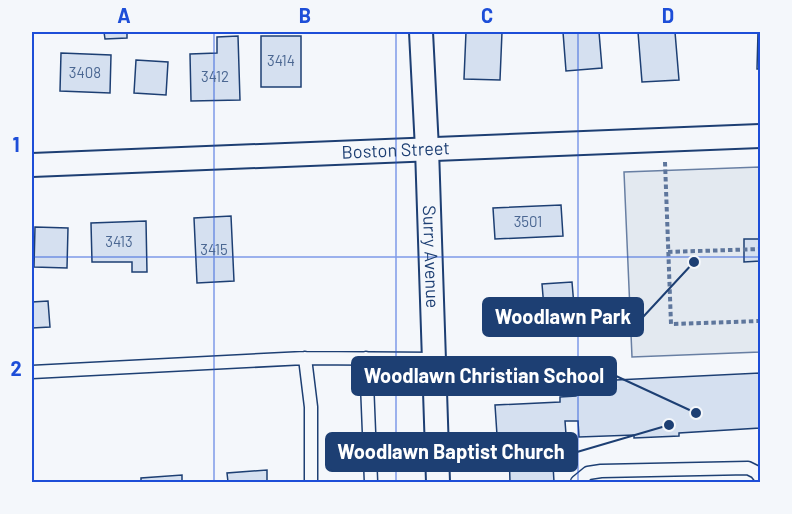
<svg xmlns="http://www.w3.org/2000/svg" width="792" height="514" viewBox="0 0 792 514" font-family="Barlow,sans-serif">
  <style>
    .green { fill: #e3e9f0; stroke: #687fa3; stroke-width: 1.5 }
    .building { fill: #d5e0f0; stroke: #1d3f73; stroke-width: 1.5 }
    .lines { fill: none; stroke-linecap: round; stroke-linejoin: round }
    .lane-casing { stroke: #1d3f73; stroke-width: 15 }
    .street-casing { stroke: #1d3f73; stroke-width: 26 }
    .path { stroke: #5e769c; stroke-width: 4; stroke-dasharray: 4.5 3; stroke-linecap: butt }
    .lane { stroke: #f4f7fb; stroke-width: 12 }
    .street { stroke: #f4f7fb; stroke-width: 22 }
    .grid { fill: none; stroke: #1d4ed8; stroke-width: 1.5; stroke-opacity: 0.55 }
    .labels { text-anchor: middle; stroke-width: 4.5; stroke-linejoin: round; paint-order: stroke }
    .number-label { font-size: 15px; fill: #4b6792 }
    .street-label { font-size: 18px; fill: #1d3f73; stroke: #f4f7fb }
    .leader { fill: none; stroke: #1d3f73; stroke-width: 2 }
    .callout-dot { fill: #1d3f73; stroke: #f4f7fb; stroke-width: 2 }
    .callout { fill: #1d3f73; stroke: #1d3f73; stroke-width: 2 }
    .callout-label { font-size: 20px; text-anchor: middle; font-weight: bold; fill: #fff }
    .neatline { fill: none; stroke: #1d4ed8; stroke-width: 2 }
    .grid-label { font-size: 20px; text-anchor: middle; font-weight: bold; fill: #1d4ed8 }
  </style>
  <rect width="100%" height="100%" fill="#f4f7fb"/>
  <path class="green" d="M 760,167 L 760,352 L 632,357 L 624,172 Z"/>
  <path class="building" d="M 104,32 L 127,32 L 127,38 L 105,39 Z
    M 466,32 L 502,32 L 500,80 L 464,79 Z
    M 563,32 L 599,32 L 602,68 L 566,71 Z
    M 638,32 L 675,32 L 679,80 L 642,82 Z
    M 758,32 L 760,32 L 760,69 L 757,69 Z
    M 238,36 L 240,100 L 191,101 L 190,54 L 217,53 L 217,37 Z
    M 261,36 L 301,36 L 301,87 L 261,87 Z
    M 61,53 L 111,55 L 110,93 L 60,91 Z
    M 136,60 L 168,62 L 166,95 L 134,93 Z
    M 561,205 L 563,236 L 495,239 L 493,208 Z
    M 231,216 L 234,281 L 197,283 L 194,218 Z
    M 146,221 L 147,272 L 132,272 L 132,262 L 92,262 L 91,223 Z
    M 35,227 L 68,228 L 67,268 L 34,267 Z
    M 744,239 L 760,239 L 760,261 L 744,262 Z
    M 572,282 L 575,318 L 545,320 L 542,284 Z
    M 48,301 L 50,327 L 32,328 L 32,302 Z
    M 760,373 L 760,428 L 679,433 L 679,436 L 634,438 L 634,435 L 579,437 L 578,421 L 565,421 L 567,448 L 552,448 L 554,482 L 510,482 L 509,449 L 498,450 L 495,405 L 560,402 L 560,397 L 576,396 L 575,382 Z
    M 267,470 L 267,482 L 228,482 L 227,473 Z
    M 182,475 L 182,482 L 141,482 L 141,478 Z"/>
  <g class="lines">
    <defs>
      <path id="lane" d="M 305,358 L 311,407 L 311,482
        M 366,358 L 371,482
        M 32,372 L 305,358 L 435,359
        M 577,482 L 588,473 L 601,471 L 748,468 L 756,472 L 760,477"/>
      <g id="street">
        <path id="s1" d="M 421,32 L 427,149 L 438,482"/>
        <path id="s2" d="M 32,165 L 760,136"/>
      </g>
    </defs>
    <use href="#lane" class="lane-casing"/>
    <use href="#street" class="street-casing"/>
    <path class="path" d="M 665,162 L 671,324 L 760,321
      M 668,252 L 760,249"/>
    <use href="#lane" class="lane"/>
    <use href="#street" class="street"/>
  </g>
  <path class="grid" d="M 214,32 L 214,482M 396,32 L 396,482M 578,32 L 578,482M 32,257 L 760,257"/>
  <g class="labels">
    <g class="number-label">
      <text x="281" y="66">3414</text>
      <text x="85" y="78">3408</text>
      <text x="215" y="82">3412</text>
      <text x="528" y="227">3501</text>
      <text x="119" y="247">3413</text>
      <text x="214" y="255">3415</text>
    </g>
    <g class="street-label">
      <text dy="6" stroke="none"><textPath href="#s2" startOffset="364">Boston Street</textPath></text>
      <text dy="6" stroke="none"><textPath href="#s1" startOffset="225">Surry Avenue</textPath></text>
    </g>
  </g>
  <path class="leader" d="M694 262L643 317M696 413L616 376M669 425L577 452"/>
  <g class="callout-dot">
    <circle cx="694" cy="262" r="6"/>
    <circle cx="696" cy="413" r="6"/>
    <circle cx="669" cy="425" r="6"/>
  </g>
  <g class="callout">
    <rect x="483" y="298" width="160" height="38" rx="6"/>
    <rect x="352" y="357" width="264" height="38" rx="6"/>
    <rect x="326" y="433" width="251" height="38" rx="6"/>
  </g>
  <g class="callout-label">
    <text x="563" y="324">Woodlawn Park</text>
    <text x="484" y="383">Woodlawn Christian School</text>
    <text x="451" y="459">Woodlawn Baptist Church</text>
  </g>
  <rect width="792" height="514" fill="none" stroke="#f4f7fb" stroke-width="66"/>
  <rect x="33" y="33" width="726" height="448" class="neatline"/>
  <g class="grid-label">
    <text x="124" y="23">A</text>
    <text x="305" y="23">B</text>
    <text x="487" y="23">C</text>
    <text x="668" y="23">D</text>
    <text x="16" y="152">1</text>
    <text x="16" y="376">2</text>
  </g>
</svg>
